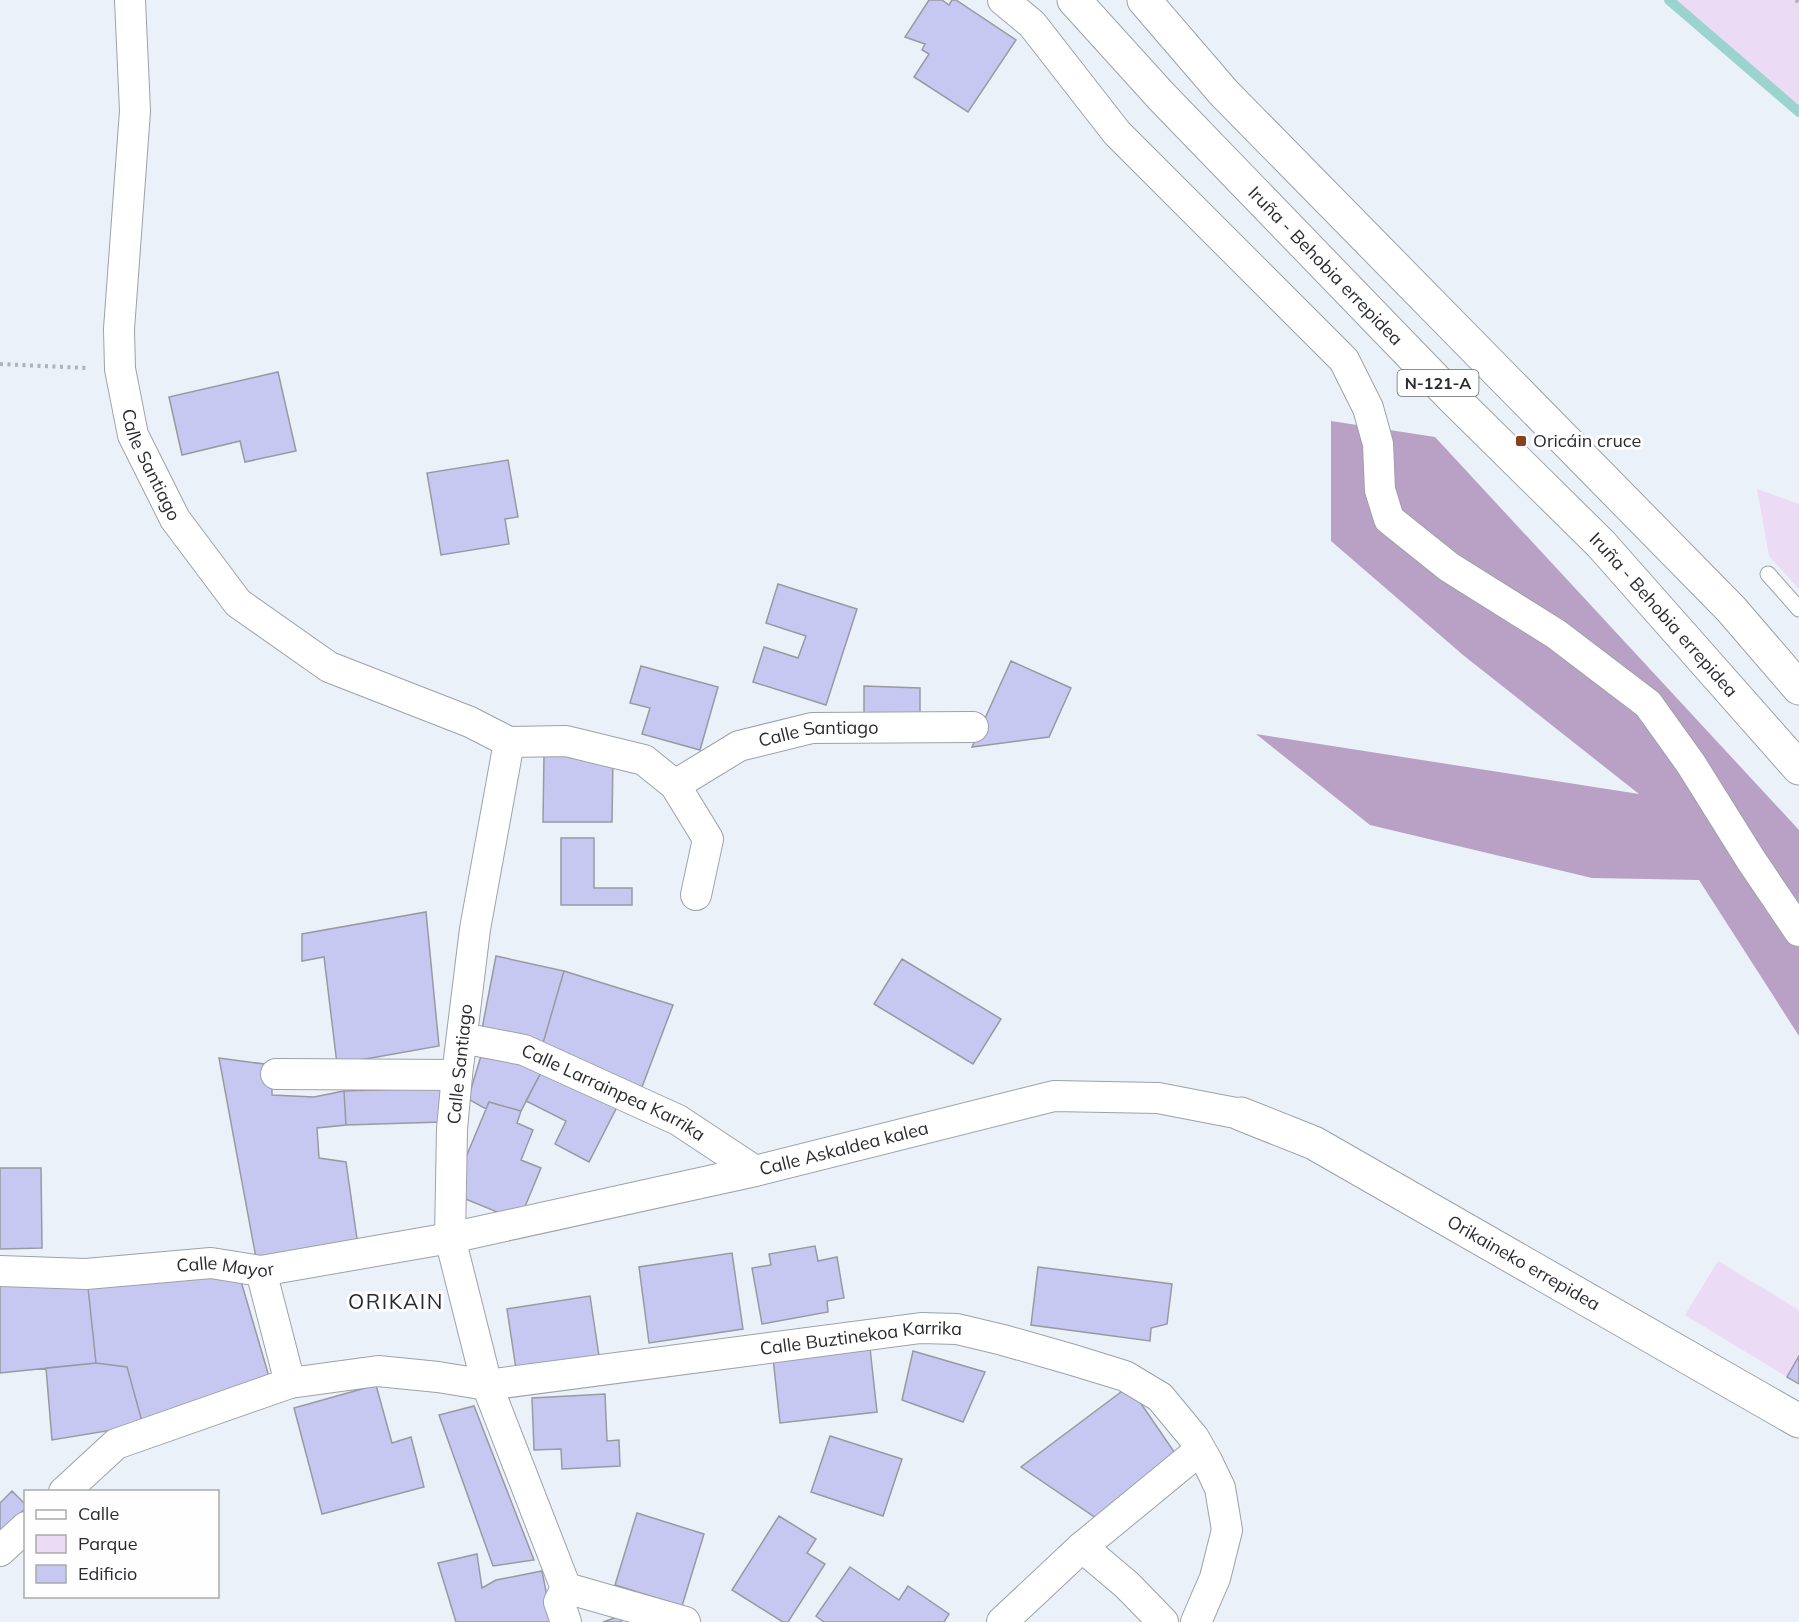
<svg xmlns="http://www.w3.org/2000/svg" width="1799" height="1622" viewBox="0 0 1799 1622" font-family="Mulish,sans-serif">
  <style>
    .green { fill: #ecdbf5 }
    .forest { fill: #b9a1c5 }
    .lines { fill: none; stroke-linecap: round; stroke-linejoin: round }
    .stream { stroke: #9bd3cf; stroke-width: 10 }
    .building { fill: #c7c8f2; stroke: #9999a2; stroke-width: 1.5 }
    .lane-casing { stroke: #9ca2a9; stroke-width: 17 }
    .street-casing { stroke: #9ca2a9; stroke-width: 32 }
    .secondary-casing { stroke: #9ca2a9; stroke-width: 35 }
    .highway-casing { stroke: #9ca2a9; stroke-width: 35 }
    .path { stroke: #aeb2b9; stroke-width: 4; stroke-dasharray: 3 4.5; stroke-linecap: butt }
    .lane { stroke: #fff; stroke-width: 15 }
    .street { stroke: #fff; stroke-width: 30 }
    .secondary { stroke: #fff; stroke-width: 33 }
    .highway { stroke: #fff; stroke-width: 33 }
    .poi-dot { fill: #88421b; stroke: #fefefe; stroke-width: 2 }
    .labels { text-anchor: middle; stroke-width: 6; stroke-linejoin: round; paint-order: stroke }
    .shield { fill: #fefefe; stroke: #696a6c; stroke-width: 1.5 }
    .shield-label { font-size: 16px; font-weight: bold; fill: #292b2e }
    .street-label { font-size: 18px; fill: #292b2e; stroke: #fefefe }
    .poi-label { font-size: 18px; fill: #292b2e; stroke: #fefefe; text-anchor: start }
    .quarter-label { font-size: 21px; letter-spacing: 1.5px; fill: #262b30; stroke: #fefefe }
  </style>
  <rect width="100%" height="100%" fill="#ebf1f9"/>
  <path class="green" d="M 1669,0 L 1799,0 L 1799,112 Z
    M 1757,489 L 1799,504 L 1799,589 L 1769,556 Z
    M 1718,1261 L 1799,1310 L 1799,1356 L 1787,1377 L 1685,1315 Z"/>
  <path class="forest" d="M 1331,421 L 1435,437 L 1799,830 L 1799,1036 L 1699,880 L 1592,878 L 1370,825 L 1256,734 L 1639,794 L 1463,655 L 1331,541 Z"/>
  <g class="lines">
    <path class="stream" d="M 1669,0 L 1799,112"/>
  </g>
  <path class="building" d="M 929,0 L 942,0 L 949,5 L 952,0 L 956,0 L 1016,40 L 968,112 L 914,77 L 929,54 L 922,50 L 925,44 L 905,37 Z
    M 278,372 L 296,451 L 245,462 L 240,441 L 182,455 L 169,397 Z
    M 508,460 L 518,517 L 505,519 L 509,544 L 441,555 L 427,473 Z
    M 778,584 L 857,609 L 826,705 L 753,682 L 764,647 L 798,658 L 806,636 L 766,623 Z
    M 1011,661 L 1071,688 L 1049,737 L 972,747 Z
    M 641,666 L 718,687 L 700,750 L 642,734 L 650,708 L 630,703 Z
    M 864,686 L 920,688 L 920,716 L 864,714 Z
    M 544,755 L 613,755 L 612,822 L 543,822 Z
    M 561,838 L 594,838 L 594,888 L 632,888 L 632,905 L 561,905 Z
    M 426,912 L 439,1046 L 337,1064 L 324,957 L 302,961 L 302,934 Z
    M 496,956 L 564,971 L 541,1050 L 481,1034 Z
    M 902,959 L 1001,1019 L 973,1064 L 874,1004 Z
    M 564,971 L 673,1005 L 642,1087 L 541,1050 Z
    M 484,1046 L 545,1065 L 521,1111 L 489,1102 L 486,1109 L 468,1099 Z
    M 219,1058 L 272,1065 L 272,1095 L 314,1097 L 344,1091 L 346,1125 L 317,1128 L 319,1158 L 346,1162 L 358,1246 L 256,1258 Z
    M 545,1065 L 619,1103 L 589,1162 L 555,1144 L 566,1121 L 526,1101 Z
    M 441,1088 L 442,1122 L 346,1125 L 344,1091 Z
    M 489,1102 L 521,1111 L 517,1123 L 533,1130 L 521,1160 L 541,1168 L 519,1221 L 451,1193 Z
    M 0,1168 L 41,1168 L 42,1248 L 0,1249 Z
    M 815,1246 L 818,1261 L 837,1257 L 844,1298 L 827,1301 L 828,1312 L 762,1324 L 752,1268 L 771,1265 L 769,1254 Z
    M 732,1253 L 743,1329 L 649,1343 L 639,1267 Z
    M 1038,1267 L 1172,1284 L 1167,1324 L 1151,1328 L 1150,1341 L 1031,1325 Z
    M 238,1271 L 270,1380 L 143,1425 L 127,1367 L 96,1363 L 87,1278 Z
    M 87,1278 L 96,1363 L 0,1373 L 0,1281 Z
    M 590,1296 L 599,1356 L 516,1369 L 507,1309 Z
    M 870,1348 L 877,1412 L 780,1423 L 773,1358 Z
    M 913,1351 L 985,1372 L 963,1422 L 902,1400 Z
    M 1799,1356 L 1799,1384 L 1787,1377 Z
    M 96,1363 L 127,1367 L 143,1425 L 52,1440 L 46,1368 Z
    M 376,1385 L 392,1443 L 411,1437 L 424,1487 L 322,1514 L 294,1408 Z
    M 1129,1386 L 1179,1459 L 1102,1522 L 1021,1467 Z
    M 605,1394 L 607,1441 L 619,1440 L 620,1466 L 562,1469 L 561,1449 L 534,1450 L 532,1398 Z
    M 474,1406 L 534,1560 L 493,1566 L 439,1415 Z
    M 830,1436 L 902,1459 L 883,1516 L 811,1492 Z
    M 12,1491 L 26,1505 L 26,1508 L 0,1532 L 0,1503 Z
    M 637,1513 L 704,1534 L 682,1606 L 615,1585 Z
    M 779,1516 L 816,1539 L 807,1553 L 825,1564 L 788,1622 L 783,1622 L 732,1590 Z
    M 477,1554 L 482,1588 L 496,1580 L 542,1571 L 552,1622 L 456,1622 L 438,1563 Z
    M 850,1567 L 899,1600 L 908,1586 L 949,1614 L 944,1622 L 824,1622 L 816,1616 Z
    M 620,1616 L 622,1622 L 603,1622 Z"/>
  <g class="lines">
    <defs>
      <path id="lane" d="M 1768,574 L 1799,609"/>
      <g id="street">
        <path id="s1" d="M 130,0 L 135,111 L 119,329 L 120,369 L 133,435 L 175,519 L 238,603 L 329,667 L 470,722 L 509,742 L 475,929 L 457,1075 L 452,1129 L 450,1238 L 487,1385 L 566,1588 L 559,1602 L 566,1622"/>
        <path d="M 1003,0 L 1032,24 L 1117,133 L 1344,360 L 1368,408 L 1378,444 L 1380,490 L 1389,519 L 1449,567 L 1556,634 L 1648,704 L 1691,764 L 1751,860 L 1799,931"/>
        <path d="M 509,742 L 566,741 L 644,760 L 675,785 L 708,839 L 696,895"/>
        <path id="s2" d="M 675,785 L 739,746 L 812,728 L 973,727"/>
        <path id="s3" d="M 462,1038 L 524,1050 L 678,1120 L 755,1171"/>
        <path d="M 276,1074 L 457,1075"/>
        <path id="s4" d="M 0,1271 L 86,1274 L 211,1263 L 261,1271 L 450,1238 L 755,1171 L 1054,1096 L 1158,1098 L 1241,1114"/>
        <path d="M 261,1271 L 290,1383"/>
        <path id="s5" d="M 64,1492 L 116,1444 L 290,1383 L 378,1371 L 438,1377 L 487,1385 L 921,1328 L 957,1329 L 1003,1340 L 1073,1360 L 1125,1376 L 1160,1397 L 1194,1438 L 1207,1461 L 1220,1488 L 1227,1530 L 1215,1578 L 1196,1622"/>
        <path d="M 1082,1547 L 1127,1585 L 1163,1622"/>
        <path d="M 0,1551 L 26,1527"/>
        <path d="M 566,1588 L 685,1622"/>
        <path d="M 1002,1622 L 1082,1547 L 1200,1450"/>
      </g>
      <g id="secondary">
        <path id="s6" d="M 1241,1114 L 1314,1143 L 1799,1421"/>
      </g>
      <g id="highway">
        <path id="s7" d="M 1074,0 L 1161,96 L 1453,398 L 1601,544 L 1799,768"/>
        <path d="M 1144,0 L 1224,93 L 1731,609 L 1799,688"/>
      </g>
    </defs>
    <use href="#lane" class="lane-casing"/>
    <use href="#street" class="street-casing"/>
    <use href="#secondary" class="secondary-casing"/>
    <use href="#highway" class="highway-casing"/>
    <path class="path" d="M 1796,0 L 1799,3
      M 0,364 L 86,368"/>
    <use href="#lane" class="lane"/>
    <use href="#street" class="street"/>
    <use href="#secondary" class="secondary"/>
    <use href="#highway" class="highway"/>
  </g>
  <rect class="poi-dot" x="1515" y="435" width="12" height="12" rx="3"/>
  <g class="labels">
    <rect class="shield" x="1397.5" y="370" width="81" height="26" rx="4.5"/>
    <g class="shield-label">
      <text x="1438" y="389">N-121-A</text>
    </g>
    <g class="street-label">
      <text dy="6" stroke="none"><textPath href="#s7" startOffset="366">Iruña - Behobia errepidea</textPath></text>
      <text dy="6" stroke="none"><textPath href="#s1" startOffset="471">Calle Santiago</textPath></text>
      <text dy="6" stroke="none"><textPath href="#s7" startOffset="852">Iruña - Behobia errepidea</textPath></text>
      <text dy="6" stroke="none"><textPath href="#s2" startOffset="156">Calle Santiago</textPath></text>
      <text transform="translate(460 1064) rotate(-84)" y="6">Calle Santiago</text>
      <text dy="6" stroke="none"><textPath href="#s3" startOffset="162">Calle Larrainpea Karrika</textPath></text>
      <text dy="6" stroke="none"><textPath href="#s4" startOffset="858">Calle Askaldea kalea</textPath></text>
      <text dy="6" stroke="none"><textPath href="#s6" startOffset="320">Orikaineko errepidea</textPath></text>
      <text dy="6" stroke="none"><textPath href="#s4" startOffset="226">Calle Mayor</textPath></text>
      <text dy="6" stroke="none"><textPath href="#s5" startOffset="831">Calle Buztinekoa Karrika</textPath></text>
    </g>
    <g class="poi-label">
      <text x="1533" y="447">Oricáin cruce</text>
    </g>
    <g class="quarter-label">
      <text x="396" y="1309">ORIKAIN</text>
    </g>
  </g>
  <rect x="24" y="1490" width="195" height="108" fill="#fefefe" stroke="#a9aaab" stroke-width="1.5"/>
  <rect x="36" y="1510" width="30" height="9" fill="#ffffff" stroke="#a9aaab" stroke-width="1.5"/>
  <text x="78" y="1520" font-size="18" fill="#292b2e">Calle</text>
  <rect x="36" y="1535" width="30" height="18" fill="#ecdbf5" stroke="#a9aaab" stroke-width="1.5"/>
  <text x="78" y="1550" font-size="18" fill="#292b2e">Parque</text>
  <rect x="36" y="1565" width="30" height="18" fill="#c7c8f2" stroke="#a9aaab" stroke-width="1.5"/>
  <text x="78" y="1580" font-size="18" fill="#292b2e">Edificio</text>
</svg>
